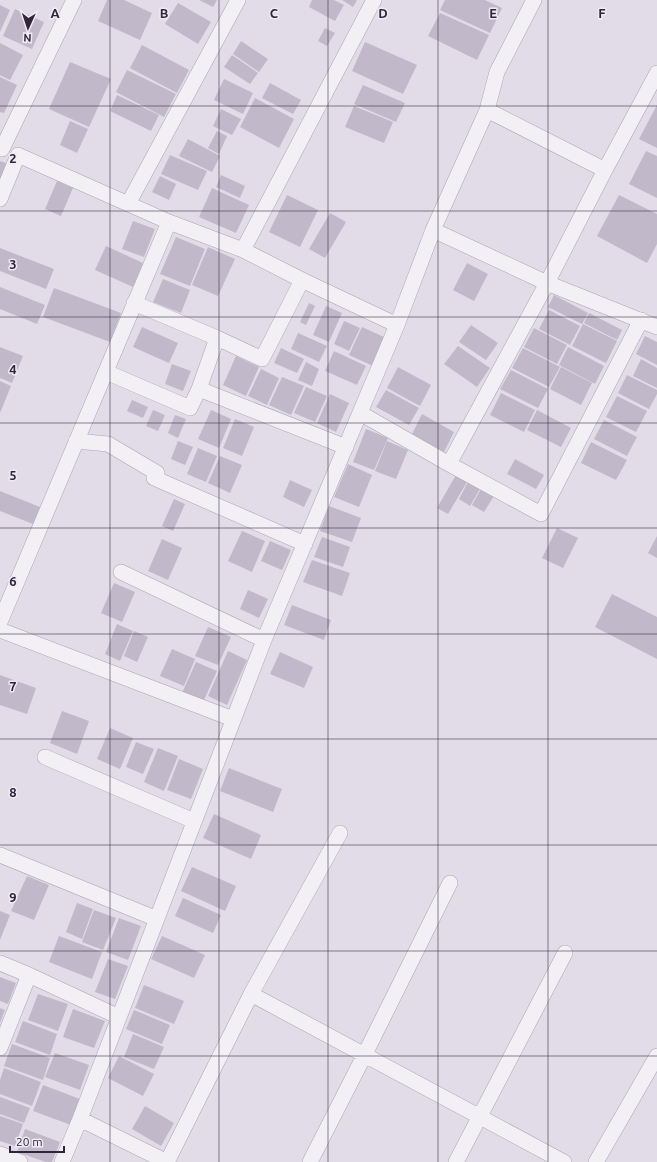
<svg xmlns="http://www.w3.org/2000/svg" width="657" height="1162" viewBox="0 0 657 1162" font-family="Ubuntu,sans-serif">
  <style>
    .building { fill: #c1b9ca }
    .lines { fill: none; stroke-linecap: round; stroke-linejoin: round }
    .street-casing { stroke: #aca5b4; stroke-width: 16 }
    .street { stroke: #f2eff5; stroke-width: 15 }
    .grid { fill: none; stroke: #31253d; stroke-width: 1; stroke-opacity: 0.55 }
    .grid-label { font-size: 13px; text-anchor: middle; font-weight: bold; fill: #31253d; stroke: #efebf5; stroke-width: 3; stroke-linejoin: round; paint-order: stroke }
  </style>
  <rect width="100%" height="100%" fill="#e1dce7"/>
  <path class="building" d="M 107,0 L 124,0 L 152,13 L 140,40 L 98,21 Z
    M 199,0 L 217,0 L 213,7 Z
    M 312,0 L 334,0 L 344,5 L 335,21 L 309,7 Z
    M 342,0 L 357,0 L 353,7 Z
    M 445,0 L 485,0 L 502,8 L 490,33 L 440,10 Z
    M 178,3 L 211,22 L 198,44 L 165,24 Z
    M 0,5 L 10,10 L 0,32 Z
    M 15,9 L 44,22 L 32,49 L 3,36 Z
    M 440,13 L 489,35 L 477,60 L 428,36 Z
    M 325,28 L 335,33 L 327,46 L 318,41 Z
    M 241,41 L 268,59 L 259,72 L 233,54 Z
    M 365,42 L 417,65 L 403,94 L 352,71 Z
    M 0,43 L 23,55 L 10,80 L 0,75 Z
    M 142,45 L 189,70 L 177,93 L 130,68 Z
    M 232,55 L 258,73 L 250,84 L 224,67 Z
    M 70,62 L 111,79 L 89,127 L 49,109 Z
    M 127,70 L 176,94 L 164,117 L 116,92 Z
    M 0,77 L 17,85 L 4,113 L 0,112 Z
    M 224,79 L 253,93 L 243,114 L 214,100 Z
    M 270,83 L 301,100 L 293,114 L 262,98 Z
    M 363,85 L 405,103 L 396,122 L 354,104 Z
    M 117,95 L 159,115 L 151,131 L 110,111 Z
    M 255,98 L 294,119 L 279,148 L 240,127 Z
    M 657,105 L 657,148 L 639,139 Z
    M 354,106 L 393,122 L 384,143 L 345,127 Z
    M 221,109 L 241,119 L 232,135 L 213,126 Z
    M 70,121 L 88,129 L 77,153 L 60,145 Z
    M 217,131 L 227,136 L 219,154 L 208,148 Z
    M 188,139 L 220,156 L 212,172 L 179,156 Z
    M 646,151 L 657,156 L 657,198 L 629,184 Z
    M 170,155 L 207,171 L 198,190 L 161,174 Z
    M 0,161 L 6,163 L 0,181 Z
    M 221,175 L 245,186 L 240,198 L 216,187 Z
    M 160,176 L 176,184 L 169,200 L 152,192 Z
    M 57,181 L 73,188 L 61,216 L 45,209 Z
    M 212,188 L 249,205 L 236,233 L 199,217 Z
    M 287,195 L 318,210 L 300,247 L 269,232 Z
    M 619,195 L 657,214 L 657,244 L 647,263 L 597,236 Z
    M 330,213 L 346,222 L 325,258 L 309,249 Z
    M 133,221 L 155,229 L 144,257 L 122,249 Z
    M 176,237 L 205,249 L 190,286 L 160,274 Z
    M 106,246 L 143,263 L 133,287 L 95,270 Z
    M 208,247 L 235,259 L 218,296 L 192,285 Z
    M 0,248 L 54,269 L 46,289 L 0,271 Z
    M 467,263 L 488,274 L 474,301 L 453,290 Z
    M 163,279 L 190,290 L 181,313 L 153,302 Z
    M 0,287 L 45,305 L 37,324 L 0,309 Z
    M 54,288 L 121,313 L 110,342 L 43,317 Z
    M 554,295 L 588,313 L 582,324 L 548,307 Z
    M 309,303 L 315,306 L 306,325 L 300,322 Z
    M 326,306 L 342,313 L 329,342 L 313,335 Z
    M 549,310 L 580,326 L 570,345 L 539,329 Z
    M 589,313 L 622,330 L 617,340 L 584,323 Z
    M 344,321 L 360,328 L 349,351 L 334,344 Z
    M 583,324 L 617,341 L 606,363 L 572,346 Z
    M 471,325 L 498,343 L 486,360 L 459,342 Z
    M 142,327 L 178,343 L 169,363 L 133,347 Z
    M 362,327 L 386,338 L 373,366 L 349,355 Z
    M 534,328 L 567,345 L 557,364 L 524,347 Z
    M 298,333 L 327,346 L 319,362 L 291,349 Z
    M 645,336 L 657,342 L 657,365 L 636,354 Z
    M 458,346 L 490,368 L 477,387 L 444,364 Z
    M 0,347 L 23,356 L 12,383 L 0,378 Z
    M 568,347 L 604,366 L 595,384 L 559,365 Z
    M 281,348 L 304,359 L 297,373 L 274,363 Z
    M 523,348 L 560,367 L 549,387 L 512,368 Z
    M 334,351 L 366,366 L 357,385 L 325,371 Z
    M 236,356 L 259,367 L 246,396 L 223,385 Z
    M 641,359 L 657,368 L 657,388 L 633,376 Z
    M 306,362 L 319,369 L 312,386 L 298,380 Z
    M 172,364 L 191,371 L 183,391 L 165,384 Z
    M 398,367 L 431,385 L 420,406 L 387,388 Z
    M 561,367 L 592,383 L 581,405 L 550,389 Z
    M 261,369 L 279,378 L 267,405 L 248,396 Z
    M 511,370 L 548,389 L 538,408 L 500,389 Z
    M 627,375 L 657,390 L 657,394 L 649,409 L 618,393 Z
    M 282,377 L 304,386 L 291,415 L 269,405 Z
    M 0,381 L 11,386 L 0,413 Z
    M 306,387 L 327,396 L 315,422 L 294,413 Z
    M 386,390 L 419,408 L 409,425 L 376,407 Z
    M 501,393 L 535,410 L 524,432 L 490,415 Z
    M 330,394 L 349,403 L 336,432 L 317,423 Z
    M 617,396 L 647,411 L 636,432 L 606,417 Z
    M 132,400 L 148,407 L 143,418 L 127,411 Z
    M 153,410 L 165,415 L 158,431 L 146,426 Z
    M 211,410 L 231,419 L 219,448 L 198,439 Z
    M 537,410 L 571,428 L 561,447 L 527,430 Z
    M 422,414 L 454,432 L 444,452 L 412,434 Z
    M 175,415 L 186,419 L 178,438 L 168,433 Z
    M 235,419 L 254,427 L 242,456 L 223,448 Z
    M 604,420 L 637,437 L 627,456 L 594,439 Z
    M 366,429 L 388,438 L 374,470 L 353,462 Z
    M 178,441 L 193,447 L 185,465 L 171,459 Z
    M 387,441 L 408,450 L 396,479 L 375,471 Z
    M 591,442 L 627,460 L 616,480 L 581,463 Z
    M 198,448 L 217,456 L 206,482 L 187,474 Z
    M 220,456 L 242,465 L 230,493 L 208,483 Z
    M 515,459 L 544,475 L 536,489 L 507,474 Z
    M 348,464 L 372,475 L 359,507 L 334,497 Z
    M 456,475 L 467,482 L 448,514 L 437,508 Z
    M 290,480 L 312,490 L 304,507 L 283,497 Z
    M 468,482 L 480,489 L 470,506 L 459,499 Z
    M 481,489 L 494,496 L 484,512 L 472,505 Z
    M 0,491 L 40,507 L 33,524 L 0,511 Z
    M 174,499 L 185,504 L 173,531 L 162,526 Z
    M 329,506 L 361,518 L 352,542 L 320,531 Z
    M 557,528 L 578,538 L 563,568 L 542,558 Z
    M 242,531 L 265,541 L 252,572 L 228,561 Z
    M 657,536 L 657,558 L 648,553 Z
    M 322,537 L 350,547 L 343,567 L 314,557 Z
    M 162,539 L 182,548 L 168,580 L 148,571 Z
    M 270,541 L 291,550 L 282,570 L 261,561 Z
    M 312,560 L 350,573 L 342,596 L 303,582 Z
    M 114,583 L 135,592 L 122,622 L 101,613 Z
    M 248,590 L 268,599 L 259,618 L 240,609 Z
    M 612,594 L 657,617 L 657,659 L 595,627 Z
    M 292,605 L 331,620 L 324,640 L 284,625 Z
    M 117,624 L 133,631 L 120,661 L 105,654 Z
    M 208,627 L 231,637 L 218,665 L 195,656 Z
    M 134,631 L 148,637 L 137,662 L 124,656 Z
    M 172,649 L 195,659 L 184,686 L 160,676 Z
    M 228,651 L 247,660 L 227,705 L 208,696 Z
    M 280,652 L 313,667 L 304,688 L 270,674 Z
    M 196,662 L 217,671 L 203,702 L 182,693 Z
    M 0,675 L 36,688 L 27,714 L 0,705 Z
    M 62,711 L 89,721 L 77,754 L 50,743 Z
    M 110,728 L 133,738 L 120,769 L 97,759 Z
    M 136,742 L 154,749 L 143,774 L 126,767 Z
    M 158,748 L 178,756 L 164,791 L 144,782 Z
    M 179,759 L 203,769 L 191,799 L 167,790 Z
    M 229,768 L 282,789 L 273,812 L 220,791 Z
    M 214,814 L 261,835 L 251,859 L 203,838 Z
    M 192,867 L 236,886 L 225,911 L 181,891 Z
    M 27,876 L 49,885 L 34,920 L 11,911 Z
    M 183,898 L 221,915 L 213,933 L 175,916 Z
    M 77,903 L 93,909 L 82,939 L 66,932 Z
    M 94,910 L 116,918 L 103,950 L 82,942 Z
    M 0,911 L 10,915 L 0,940 Z
    M 119,918 L 141,926 L 128,960 L 106,952 Z
    M 59,936 L 102,952 L 92,979 L 49,962 Z
    M 162,936 L 205,955 L 194,978 L 151,959 Z
    M 108,959 L 128,966 L 115,999 L 95,992 Z
    M 0,977 L 16,983 L 8,1004 L 0,1001 Z
    M 144,985 L 184,1001 L 174,1024 L 135,1008 Z
    M 38,994 L 68,1004 L 58,1031 L 28,1020 Z
    M 0,1008 L 5,1010 L 0,1023 Z
    M 73,1009 L 105,1021 L 94,1048 L 63,1037 Z
    M 134,1010 L 170,1025 L 162,1044 L 126,1029 Z
    M 23,1021 L 57,1034 L 50,1055 L 15,1042 Z
    M 133,1034 L 164,1047 L 154,1069 L 124,1057 Z
    M 12,1044 L 50,1058 L 43,1080 L 4,1066 Z
    M 55,1053 L 89,1065 L 80,1090 L 45,1077 Z
    M 119,1056 L 154,1074 L 143,1096 L 108,1078 Z
    M 4,1068 L 41,1082 L 32,1106 L 0,1094 L 0,1080 Z
    M 43,1085 L 80,1099 L 71,1125 L 33,1111 Z
    M 0,1097 L 30,1108 L 24,1123 L 0,1114 Z
    M 145,1106 L 174,1123 L 161,1146 L 132,1129 Z
    M 0,1116 L 23,1124 L 15,1146 L 0,1141 Z
    M 25,1129 L 60,1142 L 52,1162 L 46,1162 L 17,1152 Z"/>
  <g class="lines">
    <defs>
      <path id="street" d="M 657,73 L 605,170 L 547,283 L 657,327
        M 487,110 L 497,72 L 534,0
        M 2,149 L 74,0
        M 0,199 L 18,155 L 169,222
        M 128,204 L 238,0
        M 433,230 L 487,110 L 605,170
        M 243,250 L 374,0
        M 134,303 L 217,338
        M 397,325 L 433,230 L 547,283 L 449,464
        M 106,372 L 190,408 L 199,389 L 217,338 L 262,359 L 302,280
        M 199,389 L 346,447
        M 360,413 L 449,464 L 541,514 L 641,320
        M 76,441 L 108,444 L 157,473
        M 154,478 L 305,544
        M 121,572 L 264,640
        M 0,622 L 169,222 L 243,250 L 302,280 L 397,325 L 264,640 L 80,1119
        M 0,630 L 233,719
        M 45,757 L 194,821
        M 0,855 L 157,919
        M 0,963 L 29,975 L 0,1048
        M 29,975 L 119,1017
        M 251,994 L 564,1162
        M 0,1154 L 20,1162
        M 62,1162 L 80,1119 L 167,1162
        M 167,1162 L 251,994 L 340,833
        M 310,1162 L 365,1054 L 450,883
        M 456,1162 L 565,953
        M 596,1162 L 657,1056"/>
    </defs>
    <use href="#street" class="street-casing"/>
    <use href="#street" class="street"/>
  </g>
  <path class="grid" d="M 110,0 L 110,1162M 219,0 L 219,1162M 328,0 L 328,1162M 438,0 L 438,1162M 548,0 L 548,1162M 0,106 L 657,106M 0,211 L 657,211M 0,317 L 657,317M 0,423 L 657,423M 0,528 L 657,528M 0,634 L 657,634M 0,739 L 657,739M 0,845 L 657,845M 0,951 L 657,951M 0,1056 L 657,1056"/>
  <g class="grid-label">
    <text x="55" y="18">A</text>
    <text x="164" y="18">B</text>
    <text x="274" y="18">C</text>
    <text x="383" y="18">D</text>
    <text x="493" y="18">E</text>
    <text x="602" y="18">F</text>
    <text x="13" y="163">2</text>
    <text x="13" y="269">3</text>
    <text x="13" y="374">4</text>
    <text x="13" y="480">5</text>
    <text x="13" y="586">6</text>
    <text x="13" y="691">7</text>
    <text x="13" y="797">8</text>
    <text x="13" y="902">9</text>
  </g>
  <g transform="translate(28 28) rotate(183)" stroke="#efebf5" stroke-width="3" paint-order="stroke">
  <path d="M0-3L7 15L0 10L-7 15Z" fill="#31253d"/>
  <text y="-6" font-size="11" font-weight="bold" text-anchor="middle" fill="#31253d">N</text>
  </g>
  <path d="M10 1146v6h54v-6" fill="none" stroke="#31253d" stroke-width="2"/>
  <text x="16" y="1146" font-size="12" fill="#31253d" stroke="#efebf5" stroke-width="3" paint-order="stroke">20 m</text>
</svg>
